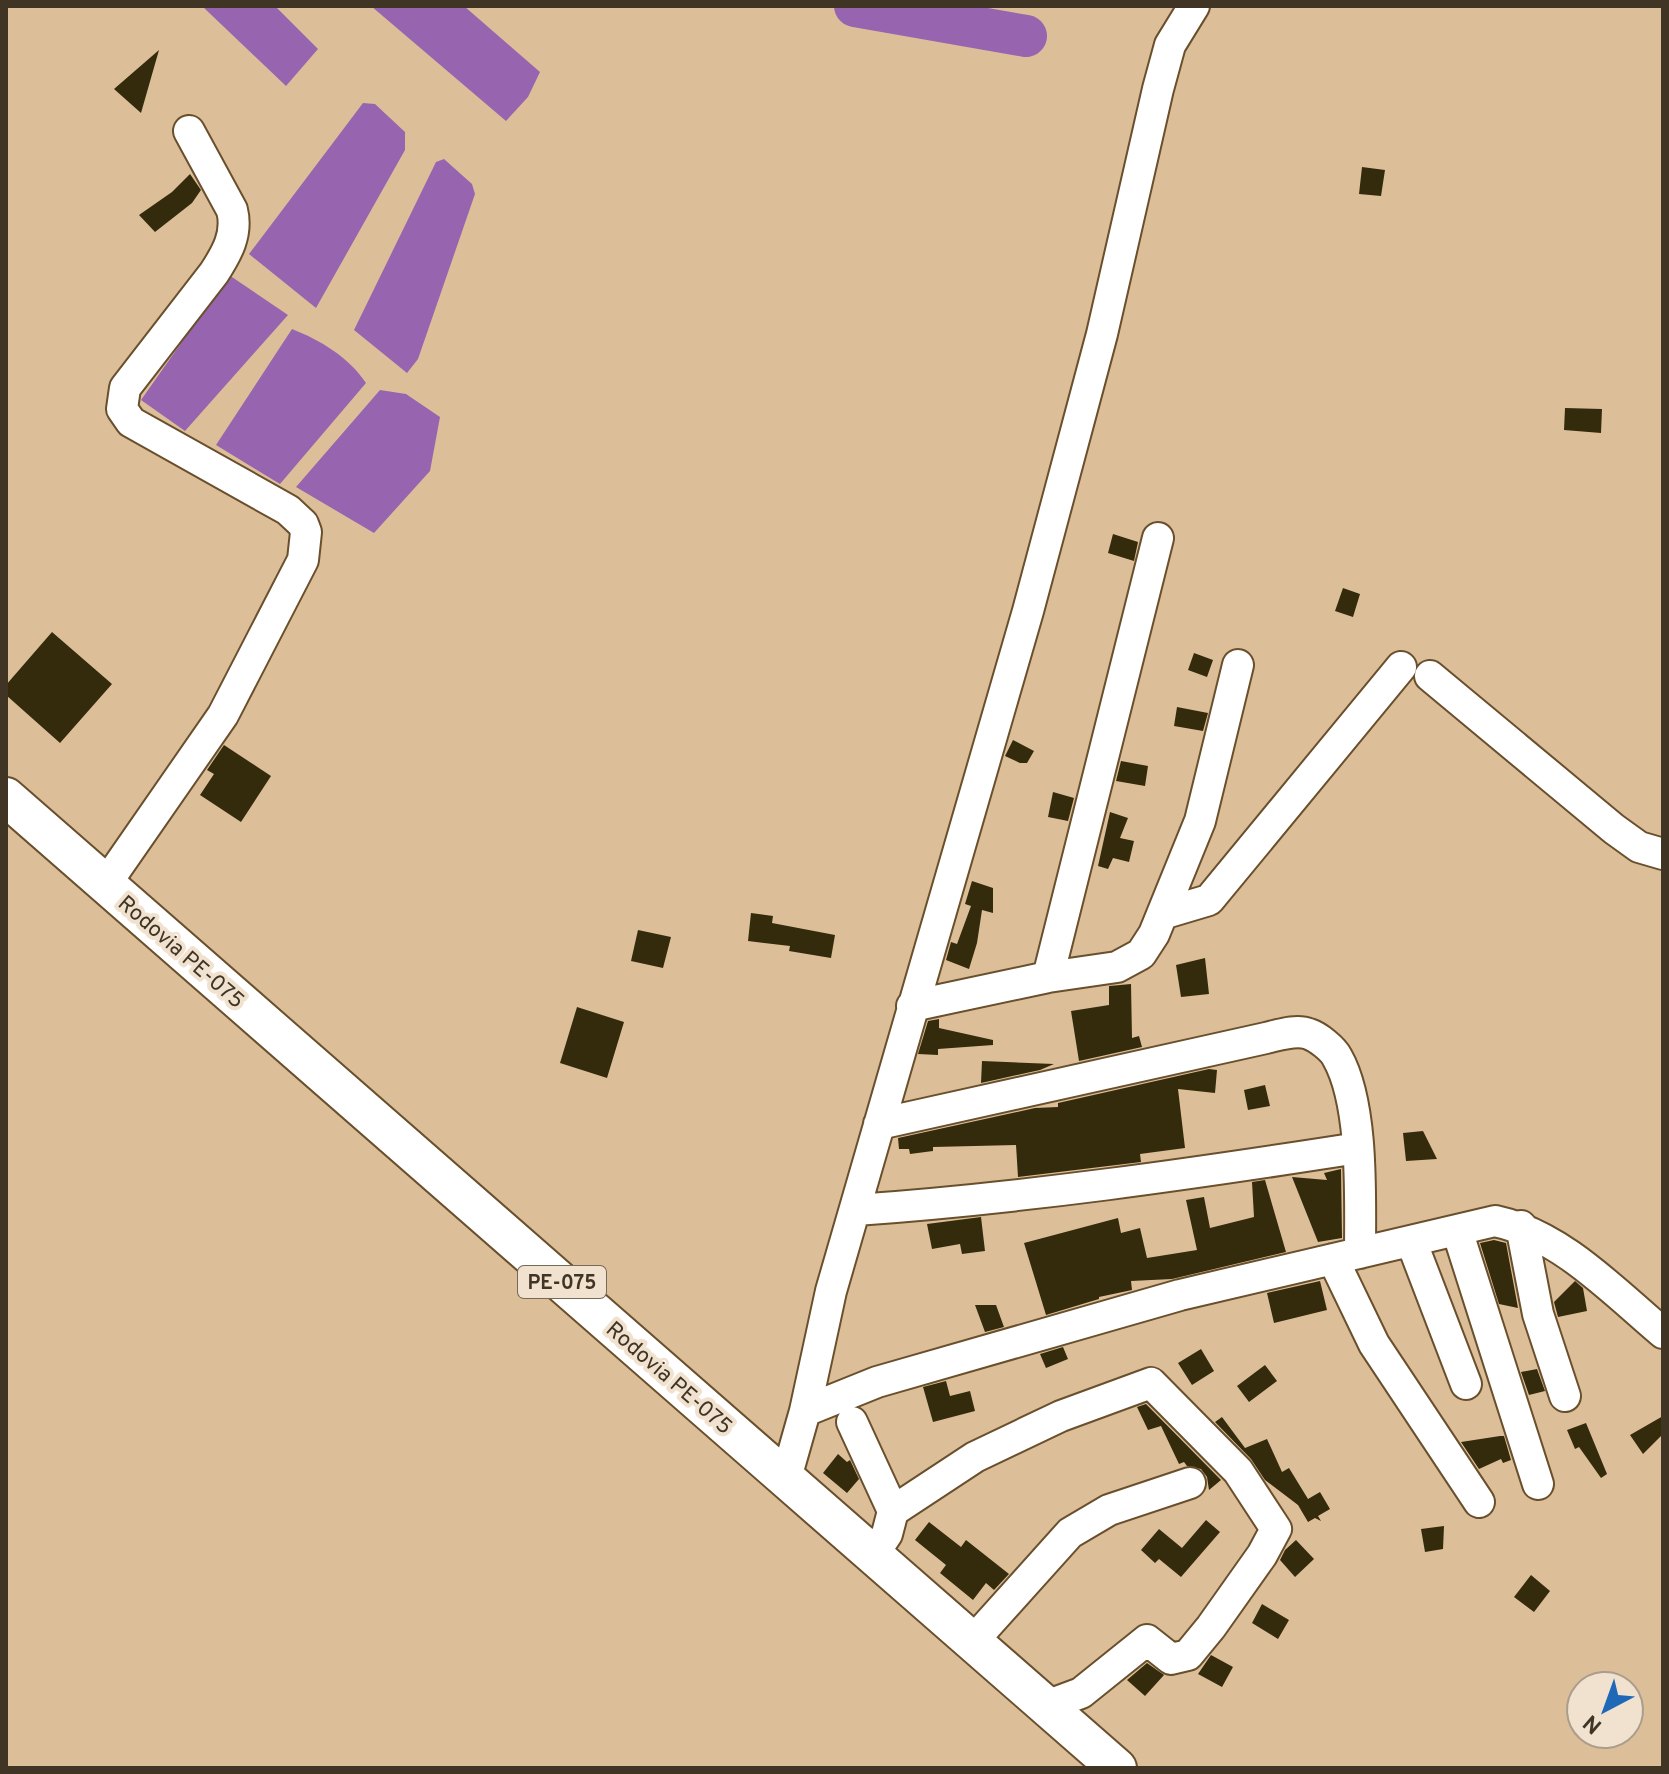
<svg xmlns="http://www.w3.org/2000/svg" width="1669" height="1774" viewBox="0 0 1669 1774" font-family="Overpass,sans-serif">
  <style>
    .water { fill: #9765af }
    .lines { fill: none; stroke-linecap: round; stroke-linejoin: round }
    .river { stroke: #9765af; stroke-width: 42 }
    .building { fill: #342b0c }
    .minor-casing { stroke: #694f2c; stroke-width: 34 }
    .major-casing { stroke: #694f2c; stroke-width: 42 }
    .minor { stroke: #fff; stroke-width: 30 }
    .major { stroke: #fff; stroke-width: 38 }
    .labels { text-anchor: middle; stroke-width: 8; stroke-linejoin: round; paint-order: stroke }
    .shield { fill: #f1e2cf; stroke: #756958; stroke-width: 2 }
    .shield-label { font-size: 20px; font-weight: bold; fill: #403525 }
    .street-label { font-size: 22px; fill: #403525; stroke: #f1e2cf }
  </style>
  <rect width="100%" height="100%" fill="#dcbf99"/>
  <path class="water" d="M 202,6 L 275,6 L 318,49 L 286,86 Z
    M 371,6 L 464,6 L 540,72 L 528,97 L 506,121 Z
    M 363,103 L 375,104 L 405,132 L 405,150 L 316,308 L 249,254 Z
    M 444,159 L 472,184 L 475,194 L 418,359 L 407,373 L 354,330 L 436,162 Z
    M 229,275 L 288,315 L 185,431 L 141,400 Z
    M 292,329 C 320,340 349,357 366,383 L 280,484 L 216,445 Z
    M 380,390 L 406,394 L 440,417 L 430,471 L 374,533 L 296,487 Z"/>
  <g class="lines">
    <path class="river" d="M 855,6 L 1026,36"/>
  </g>
  <path class="building" d="M 159,50 L 141,113 L 114,89 Z
    M 1362,167 L 1385,170 L 1381,196 L 1359,194 Z
    M 190,174 L 201,190 L 192,203 L 155,232 L 139,215 L 172,192 Z
    M 1565,408 L 1602,409 L 1601,433 L 1564,430 Z
    M 1113,534 L 1138,542 L 1134,561 L 1108,553 Z
    M 1343,588 L 1360,594 L 1353,617 L 1335,611 Z
    M 52,632 L 112,684 L 60,743 L 6,695 L 6,685 Z
    M 1194,653 L 1213,660 L 1207,677 L 1188,670 Z
    M 1177,707 L 1208,713 L 1203,731 L 1174,726 Z
    M 1013,740 L 1034,751 L 1027,763 L 1020,763 L 1005,756 Z
    M 224,745 L 271,776 L 241,822 L 200,795 L 214,774 L 207,770 Z
    M 1121,761 L 1148,766 L 1145,786 L 1116,781 Z
    M 1053,792 L 1074,798 L 1068,821 L 1048,817 Z
    M 1110,812 L 1128,818 L 1120,838 L 1134,841 L 1129,862 L 1113,858 L 1108,869 L 1098,866 Z
    M 972,881 L 993,888 L 993,913 L 982,910 L 977,943 L 969,969 L 946,960 L 951,942 L 957,944 L 971,906 L 965,904 Z
    M 751,913 L 773,916 L 772,923 L 835,935 L 831,958 L 789,951 L 790,946 L 748,941 Z
    M 638,930 L 671,937 L 663,968 L 631,961 Z
    M 1205,958 L 1209,994 L 1181,997 L 1176,965 Z
    M 1131,984 L 1132,1038 L 1139,1036 L 1142,1047 L 1079,1061 L 1071,1011 L 1109,1005 L 1109,986 Z
    M 577,1007 L 624,1022 L 607,1078 L 560,1063 Z
    M 939,1019 L 939,1028 L 993,1040 L 993,1045 L 938,1049 L 938,1055 L 918,1054 L 928,1021 Z
    M 982,1061 L 1054,1064 L 1040,1070 L 981,1083 Z
    M 1209,1069 L 1217,1070 L 1215,1093 L 1178,1089 L 1185,1148 L 1140,1154 L 1141,1162 L 1018,1177 L 1016,1145 L 933,1147 L 933,1151 L 910,1154 L 909,1149 L 899,1149 L 898,1138 L 1035,1108 L 1058,1107 L 1058,1103 Z
    M 1265,1085 L 1270,1106 L 1248,1110 L 1244,1090 Z
    M 1423,1131 L 1437,1159 L 1406,1161 L 1403,1133 Z
    M 1341,1169 L 1342,1238 L 1318,1242 L 1292,1177 L 1327,1180 L 1324,1173 Z
    M 1265,1180 L 1286,1252 L 1172,1279 L 1131,1281 L 1132,1290 L 1099,1297 L 1099,1299 L 1046,1315 L 1024,1243 L 1118,1218 L 1121,1233 L 1140,1228 L 1147,1258 L 1197,1250 L 1186,1200 L 1204,1197 L 1210,1228 L 1254,1217 L 1252,1182 Z
    M 981,1217 L 985,1251 L 962,1254 L 960,1244 L 932,1249 L 927,1224 Z
    M 1494,1240 L 1506,1243 L 1518,1308 L 1499,1304 L 1480,1243 Z
    M 1320,1281 L 1327,1310 L 1274,1323 L 1267,1293 Z
    M 1575,1281 L 1583,1288 L 1587,1311 L 1558,1317 L 1554,1302 Z
    M 975,1305 L 996,1305 L 1004,1327 L 985,1332 Z
    M 1063,1347 L 1068,1359 L 1046,1368 L 1040,1354 Z
    M 1201,1349 L 1214,1371 L 1192,1385 L 1178,1363 Z
    M 1265,1365 L 1277,1381 L 1249,1402 L 1237,1386 Z
    M 1537,1369 L 1545,1391 L 1529,1395 L 1521,1372 Z
    M 946,1381 L 950,1396 L 970,1391 L 975,1411 L 933,1422 L 923,1387 Z
    M 1146,1404 L 1221,1480 L 1209,1490 L 1207,1477 L 1201,1469 L 1187,1466 L 1184,1462 L 1179,1464 L 1161,1426 L 1148,1430 L 1137,1407 Z
    M 1663,1416 L 1663,1434 L 1643,1454 L 1630,1435 Z
    M 1222,1417 L 1245,1448 L 1267,1439 L 1282,1472 L 1289,1468 L 1308,1499 L 1320,1492 L 1330,1509 L 1318,1516 L 1321,1521 L 1315,1518 L 1308,1522 L 1298,1505 L 1265,1480 L 1251,1459 L 1215,1422 Z
    M 1586,1423 L 1607,1474 L 1601,1478 L 1579,1447 L 1575,1449 L 1567,1430 Z
    M 1500,1436 L 1504,1436 L 1511,1460 L 1503,1463 L 1501,1459 L 1479,1469 L 1461,1442 Z
    M 838,1454 L 847,1462 L 850,1460 L 859,1479 L 847,1493 L 823,1473 Z
    M 1206,1520 L 1220,1532 L 1181,1577 L 1159,1559 L 1155,1563 L 1141,1550 L 1159,1529 L 1182,1548 Z
    M 929,1522 L 961,1547 L 966,1540 L 1009,1574 L 994,1590 L 986,1583 L 973,1600 L 940,1573 L 946,1565 L 915,1540 Z
    M 1444,1526 L 1443,1549 L 1425,1552 L 1421,1529 Z
    M 1296,1540 L 1314,1559 L 1295,1577 L 1280,1560 L 1285,1550 Z
    M 1531,1575 L 1550,1591 L 1534,1612 L 1514,1597 Z
    M 1262,1604 L 1289,1620 L 1278,1639 L 1252,1623 Z
    M 1211,1655 L 1233,1667 L 1222,1687 L 1198,1674 Z
    M 1147,1663 L 1164,1675 L 1145,1696 L 1127,1680 Z"/>
  <g class="lines">
    <defs>
      <path id="minor" d="M 1430,676 L 1614,829 L 1639,847 L 1663,854
        M 105,885 L 223,715 L 303,560 L 306,532 L 303,524 L 288,510 L 131,422 L 122,409 L 125,388 L 214,273 C 227,253 238,234 232,210 L 189,131
        M 1162,914 L 1209,900 L 1401,667
        M 1048,977 L 1158,538
        M 912,1006 L 1048,977 L 1117,967 L 1141,954 L 1154,934 L 1200,821 L 1238,665
        M 879,1124 L 1266,1038 C 1279,1035 1296,1029 1309,1034 C 1318,1037 1333,1049 1337,1057 C 1364,1104 1360,1199 1360,1253
        M 856,1210 C 1025,1198 1191,1174 1358,1148
        M 1521,1226 L 1538,1314 L 1565,1396
        M 1457,1230 L 1538,1484
        M 1412,1243 L 1466,1384
        M 1333,1259 L 1374,1344 L 1479,1502
        M 805,1411 L 877,1382 L 1180,1295 L 1495,1221 C 1561,1235 1613,1291 1663,1333
        M 852,1422 L 893,1511 L 887,1534 L 873,1555
        M 786,1478 L 805,1411 L 831,1291 L 1028,611 L 1102,334 L 1158,89 L 1170,45 L 1194,6
        M 893,1511 L 975,1457 L 1061,1416 L 1151,1383 L 1238,1471 L 1276,1529 L 1262,1555 L 1211,1627 L 1188,1655 L 1171,1659 L 1147,1640 L 1081,1693 L 1046,1706
        M 972,1642 L 1070,1533 L 1109,1510 L 1190,1483"/>
      <path id="major" d="M 6,797 L 1117,1768"/>
    </defs>
    <use href="#minor" class="minor-casing"/>
    <use href="#major" class="major-casing"/>
    <use href="#minor" class="minor"/>
    <use href="#major" class="major"/>
  </g>
  <g class="labels">
    <rect class="shield" x="518" y="1266" width="88" height="32" rx="6"/>
    <g class="shield-label">
      <text x="562" y="1289">PE-075</text>
    </g>
    <g class="street-label">
      <text transform="translate(182 951) rotate(41)" y="8">Rodovia PE-075</text>
      <text transform="translate(670 1377) rotate(41)" y="8">Rodovia PE-075</text>
    </g>
  </g>
  <rect width="1669" height="1774" fill="none" stroke="#403525" stroke-width="16"/>
  <g transform="translate(1605 1710) rotate(221)"><circle r="38" fill="#f1e2cf" stroke="#aa9d8b" stroke-width="2"/>
  <path d="M0-6L14 30L0 20L-14 30Z" fill="#1f68b8"/>
  <text y="-12" font-size="22" font-weight="bold" text-anchor="middle" fill="#403525">N</text>
  </g>
</svg>
